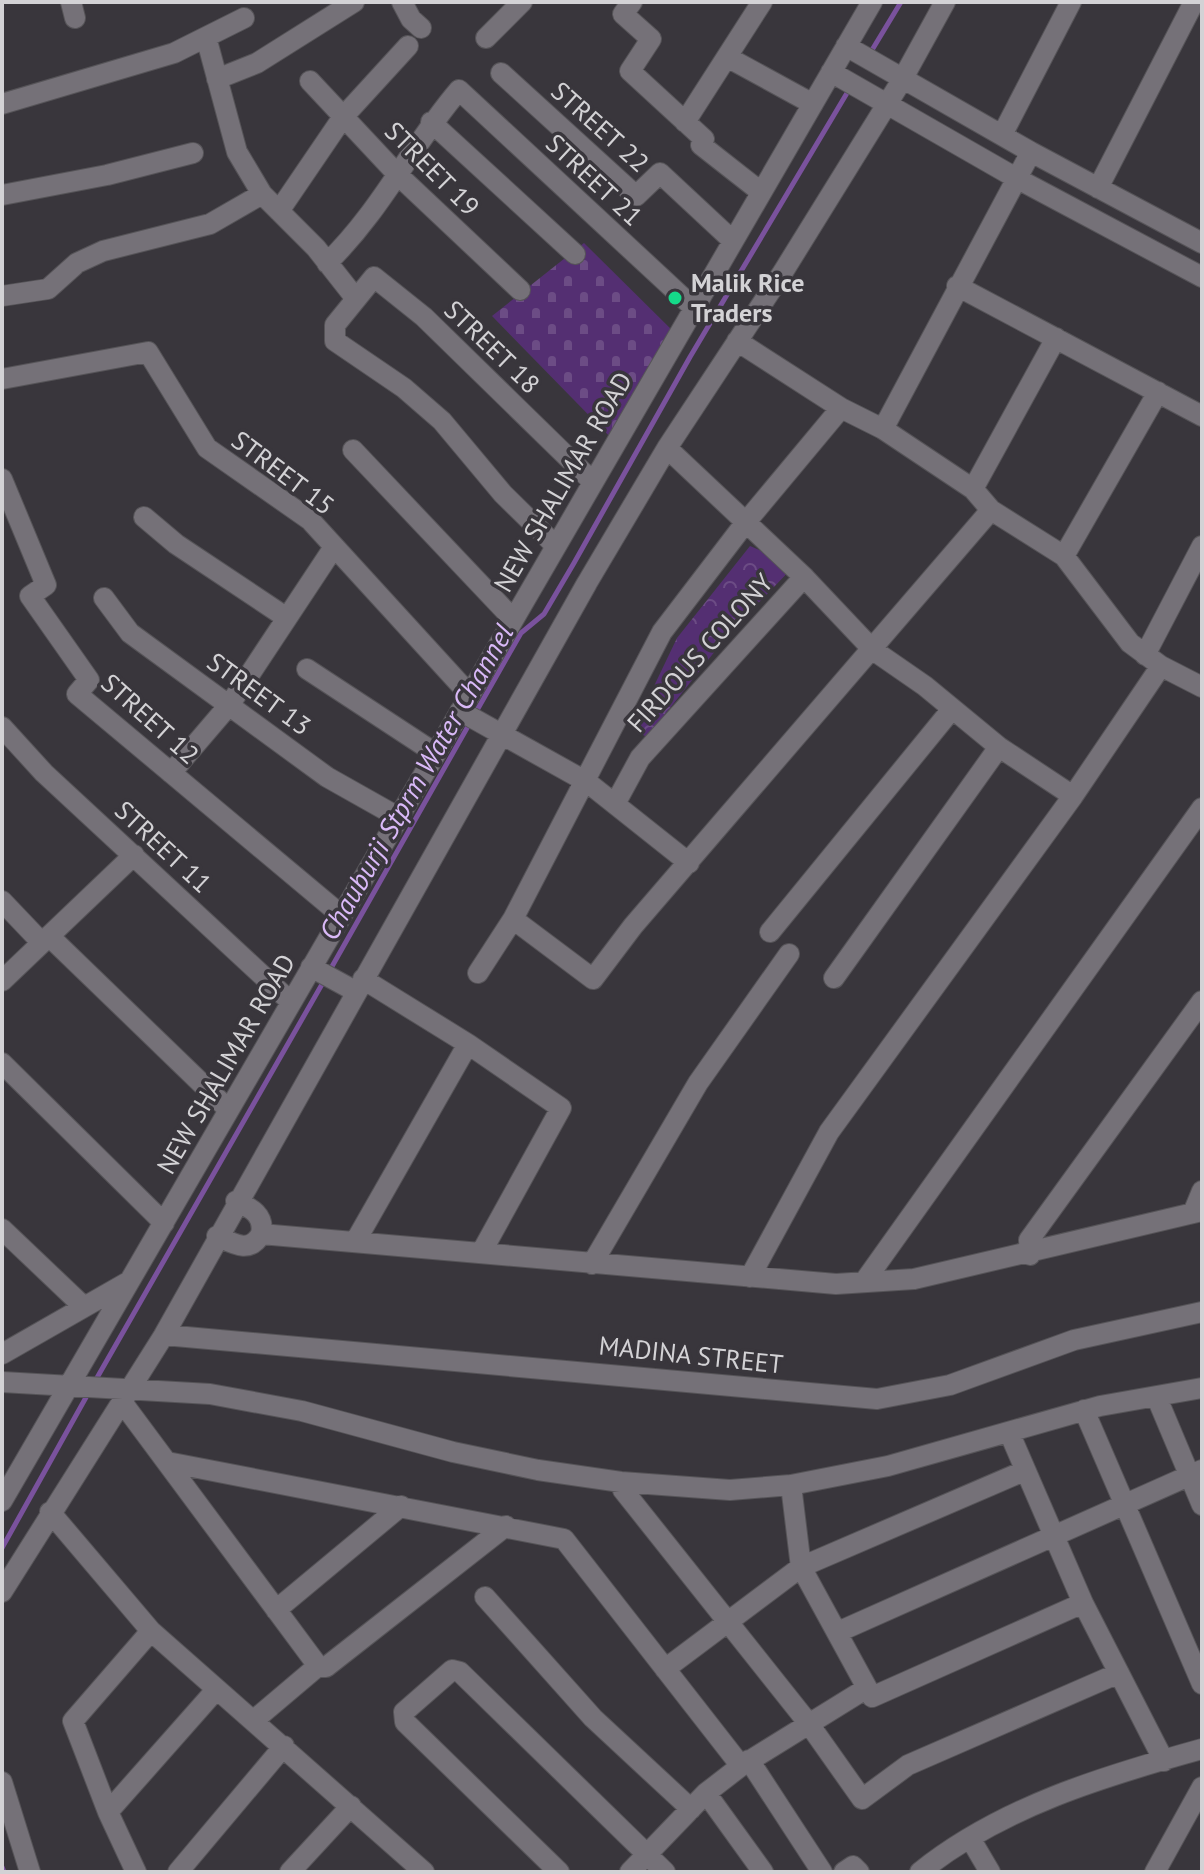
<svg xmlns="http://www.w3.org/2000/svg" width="1204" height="1874" viewBox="0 0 1204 1874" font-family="'PT Sans',sans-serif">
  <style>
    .cemetery { fill: url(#cemetery-stones) }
    .park { fill: url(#park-crowns) }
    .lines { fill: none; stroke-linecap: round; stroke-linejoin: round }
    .stream { stroke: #7a529d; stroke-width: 5 }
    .minor-casing { stroke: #565458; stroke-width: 22 }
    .minor { stroke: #757178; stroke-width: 20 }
    .poi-dot { fill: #15d989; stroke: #39363c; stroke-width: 3 }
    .labels { text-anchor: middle; stroke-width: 7; stroke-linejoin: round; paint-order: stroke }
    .street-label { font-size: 26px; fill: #d3d2d5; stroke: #39363c }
    .poi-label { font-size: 26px; font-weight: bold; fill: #d3d2d5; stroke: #39363c; text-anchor: start }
    .water-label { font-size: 28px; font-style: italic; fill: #d9b9f7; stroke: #39363c }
  </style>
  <defs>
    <pattern id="cemetery-stones" width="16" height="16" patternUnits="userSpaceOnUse" patternTransform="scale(2)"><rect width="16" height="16" fill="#542f72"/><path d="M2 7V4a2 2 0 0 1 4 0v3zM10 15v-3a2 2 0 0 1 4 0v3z" fill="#6c4c85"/></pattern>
    <pattern id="park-crowns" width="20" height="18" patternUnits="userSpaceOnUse" patternTransform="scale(2)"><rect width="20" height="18" fill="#542f72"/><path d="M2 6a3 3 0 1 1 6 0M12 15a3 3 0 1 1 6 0" fill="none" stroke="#6c4c85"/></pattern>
  </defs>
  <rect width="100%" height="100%" fill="#39363c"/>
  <path class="cemetery" d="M 584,243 L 678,336 L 616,443 L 492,316 Z"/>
  <path class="park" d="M 750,546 L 795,565 L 727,636 L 647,737 L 633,730 L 677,638 Z"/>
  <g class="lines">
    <path class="stream" d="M 869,55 L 901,2
      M 476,712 L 521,633 L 544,614 L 574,563 L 690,357 L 850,88
      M 330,970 L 471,721
      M 94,1383 L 325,979
      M 2,1548 L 89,1392
      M 2,1867 L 4,1872"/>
    <defs>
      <path id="minor" d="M 71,2 L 75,18
        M 402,2 L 411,19 L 421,28
        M 632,2 L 623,14 L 651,39 L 630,71 L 704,139 L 701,145 L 761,192
        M 206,37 L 237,152 L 262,194 L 316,248 L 353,295 L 353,300
        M 486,38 L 522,2
        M 846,46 L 1031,152 L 1202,243
        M 727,57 L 813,104
        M 831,72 L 1016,178 L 1202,277
        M 501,73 L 636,196 L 660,173 L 733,241
        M 217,79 L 257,63 L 354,2
        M 310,81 L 398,175 L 520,290
        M 2,104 L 174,53 L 244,18
        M 431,122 L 575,254
        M 685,122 L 762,2
        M 1002,135 L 1071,2
        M 1098,188 L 1194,2
        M 2,195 L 107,175 L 193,153
        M 279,211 L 343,117 L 408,46
        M 327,263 C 381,211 411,146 459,90 L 694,308
        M 957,286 L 1202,416
        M 2,296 L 48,289 L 77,263 L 103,251 L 210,224 L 262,194
        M 737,341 L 841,408 L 883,429 L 973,489 L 991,510 L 1064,556 L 1130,643 L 1161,666 L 1202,687
        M 2,379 L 148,352 L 207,448 L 310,520 L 469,694
        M 883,429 L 1031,152
        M 667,448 L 804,577 L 873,650 L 925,686 L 999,747 L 1073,796
        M 353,450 L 513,619
        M 2,479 L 46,585 L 30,596 L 89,680 L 77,694 L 341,915
        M 973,489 L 1056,338
        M 144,517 L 176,544 L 287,618
        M 556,546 L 503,494 L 442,421 L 404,388 L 335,341 L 335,325 L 374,277 L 424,317 L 593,482
        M 1064,556 L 1158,392
        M 104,598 L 130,633 L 327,777 L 398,817
        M 1145,655 L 1202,546
        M 307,669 L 435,753
        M 460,711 L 587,782 L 689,863
        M 2,727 L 44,773 L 291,1002
        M 171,773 L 230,704 L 334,547
        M 615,804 L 640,758 L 804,577
        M 2,901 L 42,943
        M 513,919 L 593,979 L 633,926 L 991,510
        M 770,932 L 952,709
        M 49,936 L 229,1110
        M 311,967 L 355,991
        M 478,973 L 513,919 L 662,632 L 746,522 L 841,408
        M 834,978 L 999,747
        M 363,979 L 468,1044 L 561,1108 L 481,1253
        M 2,981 L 134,855
        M 2,1063 L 164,1223
        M 236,1201 C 251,1208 265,1215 261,1234 L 836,1284 L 914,1279 L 1202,1211
        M 1193,1213 L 1202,1191
        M 2,1229 L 84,1307
        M 217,1236 C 234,1244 250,1254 261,1234
        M 355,1242 L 468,1044
        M 1030,1255 L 1029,1240 L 1202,1001
        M 592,1264 L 698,1083 L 789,954
        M 750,1277 L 829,1132 L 1073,796 L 1161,666
        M 864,1282 L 1202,808
        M 164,1335 L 877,1399 L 950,1385 L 1074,1340 L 1202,1312
        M 2,1354 L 128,1282
        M 2,1382 L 210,1394 L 302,1411 L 453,1452 L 538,1470 L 621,1482 L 730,1490 L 791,1485 L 888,1466 L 1100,1406 L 1202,1388
        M 1157,1398 L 1202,1505
        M 122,1402 L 318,1666
        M 1084,1410 L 1202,1684
        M 1009,1432 L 1083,1603 L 1164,1761
        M 167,1462 L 564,1539 L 741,1766
        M 621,1482 L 623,1490 L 809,1724 L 862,1799 L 908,1765 L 1119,1673
        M 791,1485 L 801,1567 L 872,1697 L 1083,1603
        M 2,1501 L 872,2
        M 50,1512 L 151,1631 L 424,1872
        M 2,1592 L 164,1335 L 587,583 L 667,448 L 783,272 L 902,80 L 945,2
        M 485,1597 L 593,1718 L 691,1809
        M 276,1610 L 401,1506
        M 838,1632 L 1202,1470
        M 665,1669 L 801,1567 L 1024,1471
        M 253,1721 L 318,1666 L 326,1667 L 506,1526
        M 749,1760 L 822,1872
        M 2,1782 L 30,1872
        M 706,1793 L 763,1872
        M 108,1812 L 215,1691
        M 970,1838 L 990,1872
        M 136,1872 L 108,1812 L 73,1721 L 151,1631
        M 178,1872 L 284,1746
        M 290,1872 L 351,1806
        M 559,1872 L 405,1722 L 404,1712 L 452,1670 L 460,1672 L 665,1872
        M 630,1872 L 706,1793 L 741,1766 L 867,1688
        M 844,1872 L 853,1866 L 859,1872
        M 920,1872 C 1001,1807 1104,1776 1202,1749
        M 1155,1872 L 1202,1787"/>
    </defs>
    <use href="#minor" class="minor-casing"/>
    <use href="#minor" class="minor"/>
  </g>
  <circle class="poi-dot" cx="675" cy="298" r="8"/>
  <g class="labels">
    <g class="street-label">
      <text transform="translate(600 127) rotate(42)" y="9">STREET 22</text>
      <text transform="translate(432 169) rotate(45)" y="9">STREET 19</text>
      <text transform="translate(594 180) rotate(43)" y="9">STREET 21</text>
      <text transform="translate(492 347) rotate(44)" y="9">STREET 18</text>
      <text transform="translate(283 473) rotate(37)" y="9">STREET 15</text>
      <text transform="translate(563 482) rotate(-60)" y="9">NEW SHALIMAR ROAD</text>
      <text transform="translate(700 653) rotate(-48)" y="9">FIRDOUS COLONY</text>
      <text transform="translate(259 694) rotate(36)" y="9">STREET 13</text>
      <text transform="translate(150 719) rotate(42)" y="9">STREET 12</text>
      <text transform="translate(163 847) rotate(43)" y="9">STREET 11</text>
      <text transform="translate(226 1064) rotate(-60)" y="9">NEW SHALIMAR ROAD</text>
      <text transform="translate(691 1355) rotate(6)" y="9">MADINA STREET</text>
    </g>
    <g class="poi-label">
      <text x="691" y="292">Malik Rice<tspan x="691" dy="30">Traders</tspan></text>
    </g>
    <g class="water-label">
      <text transform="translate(416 782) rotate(-60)" y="10">Chauburji Stprm Water Channel</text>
    </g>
  </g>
  <rect width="1204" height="1874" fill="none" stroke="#d3d2d5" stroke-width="8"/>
</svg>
